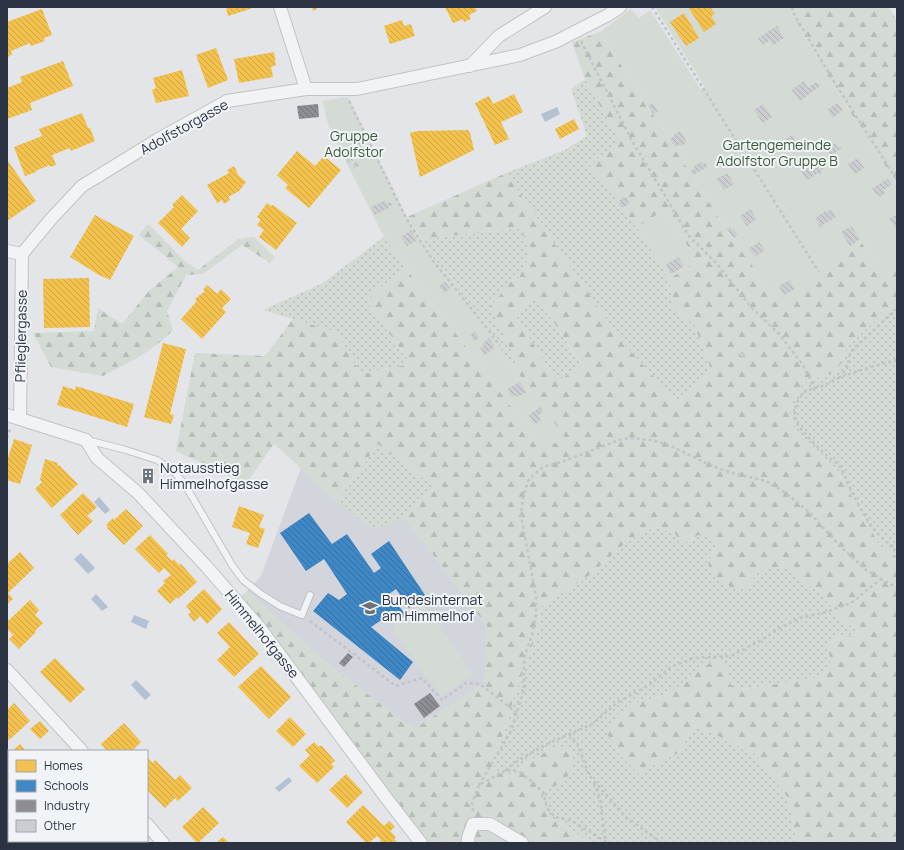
<svg xmlns="http://www.w3.org/2000/svg" width="904" height="850" viewBox="0 0 904 850" font-family="Manrope,sans-serif">
  <style>
    .built { fill: #d2d5db }
    .grass { fill: url(#grass-dots) }
    .forest { fill: url(#forest-firs); fill-rule: evenodd }
    .garden { fill: #d4dbd4 }
    .water { fill: #b3c1d2 }
    .homes { fill: url(#homes-back-hatch) }
    .schools { fill: url(#schools-back-hatch) }
    .industry { fill: url(#industry-back-hatch) }
    .building { fill: url(#building-back-hatch) }
    .lines { fill: none; stroke-linecap: round; stroke-linejoin: round }
    .service-casing { stroke: #c1c3c6; stroke-width: 8 }
    .minor-casing { stroke: #c1c3c6; stroke-width: 14 }
    .path { stroke: #c2c3c8; stroke-width: 2.5; stroke-dasharray: 3 3; stroke-linecap: butt }
    .service { stroke: #f2f3f5; stroke-width: 6 }
    .minor { stroke: #f2f3f5; stroke-width: 12 }
    .labels { text-anchor: middle; stroke-width: 4; stroke-linejoin: round; paint-order: stroke }
    .street-label { font-size: 14px; fill: #2b3241; stroke: #f1f4f7 }
    .park-label { font-size: 14px; fill: #3f5c39; stroke: #f1f4f7 }
    .poi-label { font-size: 14px; fill: #2b3241; stroke: #f1f4f7; text-anchor: start }
  </style>
  <defs>
    <pattern id="grass-dots" width="8" height="8" patternUnits="userSpaceOnUse"><rect width="8" height="8" fill="#d4dbd4"/><path d="M2 2h.1M6 6h.1" fill="none" stroke="#b6bcb7" stroke-width="1.8" stroke-linecap="round"/></pattern>
    <pattern id="forest-firs" width="22" height="20" patternUnits="userSpaceOnUse"><rect width="22" height="20" fill="#d4dbd4"/><path d="M5 1l3.5 6h-7zM16 11l3.5 6h-7z" fill="#b6bcb7"/></pattern>
    <pattern id="homes-back-hatch" width="6" height="6" patternUnits="userSpaceOnUse"><rect width="6" height="6" fill="#f2c14e"/><path d="M-1 5l2 2M0 0l6 6M5-1l2 2" fill="none" stroke="#d0a645"/></pattern>
    <pattern id="schools-back-hatch" width="6" height="6" patternUnits="userSpaceOnUse"><rect width="6" height="6" fill="#3f88c5"/><path d="M-1 5l2 2M0 0l6 6M5-1l2 2" fill="none" stroke="#3570a2"/></pattern>
    <pattern id="industry-back-hatch" width="6" height="6" patternUnits="userSpaceOnUse"><rect width="6" height="6" fill="#8d8d92"/><path d="M-1 5l2 2M0 0l6 6M5-1l2 2" fill="none" stroke="#737479"/></pattern>
    <pattern id="building-back-hatch" width="6" height="6" patternUnits="userSpaceOnUse"><rect width="6" height="6" fill="#cbcdd0"/><path d="M-1 5l2 2M0 0l6 6M5-1l2 2" fill="none" stroke="#aeb0b4"/></pattern>
  </defs>
  <rect width="100%" height="100%" fill="#e3e5e8"/>
  <path class="built" d="M 301,468 L 337,501 L 374,529 L 405,518 L 487,626 L 485,683 L 414,729 L 326,663 L 247,591 L 261,576 Z"/>
  <path class="grass" d="M 585,79 L 620,142 L 590,165 L 637,227 L 669,279 L 674,311 L 694,324 L 712,372 L 676,401 L 622,342 L 506,173 L 565,150 L 587,136 L 571,89 Z
    M 521,228 L 530,255 L 519,278 L 511,282 L 513,355 L 519,375 L 500,348 L 501,346 L 487,326 L 435,261 L 422,239 Z
    M 384,237 L 405,267 L 366,300 L 411,364 L 361,374 L 336,332 L 263,310 L 321,284 Z
    M 538,298 L 582,366 L 557,382 L 514,313 Z
    M 897,301 L 897,557 L 879,545 L 837,470 L 796,430 L 789,411 C 792,404 798,387 804,383 C 810,379 827,375 834,373 L 842,362 L 847,346 Z
    M 378,444 L 435,487 L 405,518 L 374,529 L 337,501 Z
    M 659,527 L 675,534 L 685,545 L 698,535 L 711,537 L 716,546 L 708,564 L 748,586 L 758,571 L 780,567 L 794,570 L 806,584 L 822,593 L 840,620 L 858,629 L 855,637 L 838,635 L 828,648 L 831,664 L 822,677 L 744,689 L 731,685 L 726,667 L 715,659 L 669,694 L 634,703 L 678,753 L 695,727 L 714,734 L 755,754 L 788,798 L 796,838 L 798,843 L 588,843 L 575,832 L 553,819 L 546,810 L 542,797 L 547,789 L 557,785 L 548,750 L 504,778 L 493,766 L 517,688 L 539,626 L 540,607 L 591,574 L 624,544 L 642,531 Z"/>
  <path class="forest" d="M 788,7 L 889,7 L 897,21 L 897,184 L 830,81 Z
    M 600,32 L 734,241 L 782,304 L 862,243 L 885,278 L 897,270 L 897,301 L 847,346 L 842,362 L 834,373 C 826,375 810,379 804,383 C 798,388 792,404 789,411 L 796,430 L 837,470 L 879,544 L 897,557 L 897,843 L 798,843 L 796,838 L 788,798 L 755,754 L 714,734 L 695,727 L 678,753 L 638,774 L 619,754 L 607,733 L 617,715 L 634,703 L 669,694 L 715,659 L 727,667 L 731,685 L 744,689 L 822,677 L 831,664 L 828,648 L 838,635 L 855,637 L 858,630 L 840,620 L 822,593 L 806,584 L 794,570 L 780,567 L 758,571 L 748,586 L 739,591 L 714,577 L 708,564 L 716,546 L 711,538 L 698,535 L 684,545 L 675,534 L 659,527 L 642,531 L 624,544 L 591,574 L 540,607 L 539,626 L 517,688 L 493,766 L 505,778 L 548,750 L 561,746 L 571,751 C 574,773 568,782 547,789 L 542,797 L 546,810 L 553,819 L 575,832 L 588,843 L 429,843 L 401,808 L 241,596 L 247,591 L 326,663 L 414,729 L 485,683 L 487,626 L 405,518 L 435,487 L 378,444 L 337,501 L 274,444 L 246,484 L 176,451 L 195,353 L 265,356 L 293,319 L 336,332 L 361,374 L 411,364 L 366,300 L 405,267 L 480,365 L 541,447 L 565,439 L 519,375 L 513,355 L 490,307 L 511,282 L 519,278 L 530,255 L 521,228 L 422,239 L 407,217 L 506,173 L 622,342 L 676,401 L 712,372 L 694,324 L 674,311 L 669,279 L 697,261 L 665,210 L 637,227 L 590,165 L 620,142 L 585,79 L 572,42 ZM 538,298 L 582,365 L 557,382 L 514,313 Z
    M 148,224 L 185,261 L 198,270 L 238,239 L 254,237 L 275,257 L 270,263 L 242,245 L 203,274 L 186,275 L 167,311 L 173,330 L 163,340 L 141,356 L 103,376 L 51,367 L 33,333 L 94,331 L 98,308 L 122,324 L 149,291 L 178,267 L 139,235 Z"/>
  <path class="garden" d="M 655,7 L 788,7 L 830,81 L 897,184 L 897,270 L 885,279 L 862,243 L 782,305 L 734,241 L 600,32 L 631,9 L 639,18 L 650,10 L 701,90 L 705,87 Z
    M 348,97 L 407,217 L 435,261 L 487,326 L 501,346 L 500,348 L 566,439 L 541,448 L 480,365 L 405,267 L 384,237 L 337,144 L 327,121 L 323,101 Z
    M 665,210 L 697,261 L 669,279 L 637,227 Z
    M 423,603 L 473,674 L 441,696 L 391,627 Z"/>
  <path class="water" d="M 557,107 L 560,114 L 545,122 L 541,114 Z
    M 99,497 L 110,510 L 105,514 L 94,502 Z
    M 81,553 L 95,568 L 88,574 L 74,559 Z
    M 96,594 L 108,607 L 102,611 L 91,599 Z
    M 134,615 L 149,621 L 146,629 L 131,622 Z
    M 136,680 L 151,695 L 145,700 L 131,685 Z
    M 289,777 L 292,781 L 279,792 L 275,788 Z"/>
  <path class="homes" d="M 226,7 L 256,7 L 228,16 Z
    M 312,7 L 317,7 L 317,9 L 313,11 Z
    M 445,7 L 475,7 L 477,11 L 469,15 L 471,19 L 464,22 L 463,19 L 453,23 Z
    M 688,7 L 710,7 L 715,14 L 711,16 L 716,24 L 704,32 Z
    M 42,9 L 52,35 L 44,38 L 45,41 L 31,46 L 30,43 L 11,51 L 12,55 L 7,57 L 7,22 Z
    M 684,13 L 699,38 L 686,46 L 670,22 Z
    M 402,20 L 404,26 L 411,24 L 415,36 L 390,44 L 384,26 Z
    M 216,48 L 228,80 L 208,88 L 196,55 Z
    M 274,52 L 276,65 L 271,67 L 273,77 L 239,83 L 234,59 Z
    M 63,61 L 73,86 L 30,103 L 32,110 L 7,119 L 7,88 L 22,82 L 20,77 Z
    M 182,70 L 189,96 L 156,103 L 152,90 L 156,88 L 153,78 Z
    M 514,94 L 523,112 L 501,122 L 509,139 L 495,145 L 475,103 L 489,96 L 493,104 Z
    M 82,113 L 88,128 L 90,128 L 95,141 L 71,151 L 70,148 L 52,155 L 56,165 L 50,167 L 50,165 L 35,171 L 36,172 L 25,176 L 14,147 L 42,136 L 39,129 Z
    M 574,119 L 579,129 L 560,139 L 555,129 Z
    M 468,130 L 470,133 L 474,150 L 420,177 L 410,133 L 418,131 Z
    M 297,151 L 315,166 L 324,156 L 341,170 L 309,208 L 285,188 L 288,185 L 277,175 Z
    M 8,161 L 36,201 L 7,221 L 7,162 Z
    M 234,166 L 239,176 L 246,182 L 239,191 L 228,197 L 230,200 L 224,204 L 222,200 L 217,203 L 207,185 L 229,173 L 227,170 Z
    M 182,195 L 198,211 L 181,229 L 190,238 L 182,247 L 158,223 L 174,207 L 172,205 Z
    M 267,203 L 271,206 L 273,205 L 297,223 L 276,250 L 259,237 L 264,230 L 257,225 L 260,221 L 260,219 L 257,217 Z
    M 95,215 L 134,236 L 110,280 L 99,275 L 70,257 Z
    M 89,278 L 90,327 L 44,328 L 43,279 Z
    M 207,285 L 217,294 L 221,289 L 231,299 L 222,308 L 226,312 L 202,339 L 181,319 L 197,301 L 195,299 L 205,291 L 203,290 Z
    M 163,343 L 186,349 L 170,414 L 174,415 L 171,424 L 144,417 Z
    M 63,386 L 75,390 L 76,386 L 134,404 L 127,427 L 57,405 Z
    M 14,439 L 32,445 L 20,484 L 7,480 L 7,461 Z
    M 45,459 L 58,463 L 57,467 L 59,465 L 78,484 L 52,508 L 35,489 L 42,482 L 40,480 Z
    M 143,467 L 155,469 L 153,485 L 141,483 Z
    M 83,493 L 97,507 L 87,516 L 93,521 L 78,535 L 60,515 Z
    M 239,506 L 264,515 L 259,527 L 265,529 L 258,548 L 246,544 L 250,533 L 232,527 Z
    M 126,509 L 143,526 L 124,545 L 107,528 L 108,527 L 106,525 L 113,518 L 114,520 Z
    M 150,535 L 168,554 L 166,555 L 172,561 L 174,559 L 179,565 L 181,564 L 197,582 L 178,599 L 177,597 L 170,604 L 157,591 L 165,583 L 163,581 L 171,575 L 164,568 L 159,573 L 135,549 Z
    M 20,552 L 34,568 L 8,593 L 13,599 L 7,604 L 7,564 Z
    M 204,589 L 222,609 L 207,624 L 200,616 L 194,622 L 188,614 L 191,612 L 186,606 Z
    M 30,600 L 39,610 L 35,615 L 43,623 L 35,631 L 36,632 L 19,649 L 9,639 L 13,635 L 7,629 L 7,622 Z
    M 229,622 L 259,654 L 234,677 L 217,660 L 230,647 L 217,633 Z
    M 55,658 L 85,689 L 70,703 L 40,672 Z
    M 261,666 L 291,697 L 269,719 L 238,687 Z
    M 14,703 L 30,721 L 9,740 L 7,737 L 7,710 Z
    M 290,717 L 306,734 L 293,747 L 276,731 Z
    M 40,721 L 49,731 L 40,739 L 30,729 Z
    M 124,723 L 141,742 L 132,751 L 107,751 L 101,744 Z
    M 314,742 L 318,746 L 322,746 L 335,761 L 331,764 L 334,767 L 317,783 L 299,766 L 310,755 L 305,750 Z
    M 20,744 L 26,751 L 12,751 Z
    M 9,754 L 9,779 L 7,777 L 7,756 Z
    M 148,758 L 153,763 L 155,760 L 175,780 L 180,775 L 192,788 L 178,801 L 175,798 L 165,808 L 147,790 L 147,759 Z
    M 346,774 L 363,792 L 347,808 L 329,790 Z
    M 363,805 L 384,826 L 389,821 L 395,827 L 390,831 L 396,837 L 394,839 L 398,843 L 381,843 L 380,841 L 381,840 L 377,836 L 369,843 L 366,843 L 346,822 Z
    M 203,807 L 219,823 L 198,843 L 197,843 L 182,827 Z
    M 9,829 L 9,841 L 34,841 L 32,843 L 8,843 L 7,831 Z
    M 223,837 L 229,843 L 216,843 Z"/>
  <path class="schools" d="M 309,513 L 332,544 L 347,534 L 374,573 L 381,568 L 371,554 L 389,541 L 425,595 L 409,608 L 396,589 L 389,594 L 406,615 L 401,619 L 395,611 L 371,627 L 413,662 L 400,680 L 313,611 L 328,593 L 339,600 L 347,594 L 324,559 L 306,571 L 280,533 Z"/>
  <path class="industry" d="M 318,104 L 319,117 L 299,119 L 297,106 Z
    M 348,653 L 353,657 L 344,667 L 339,663 Z
    M 430,693 L 440,706 L 424,718 L 414,704 Z"/>
  <path class="building" d="M 777,26 L 784,38 L 773,45 L 770,40 L 763,45 L 758,38 Z
    M 804,81 L 808,88 L 816,82 L 820,86 L 800,101 L 792,90 Z
    M 653,103 L 658,111 L 653,114 L 648,106 Z
    M 837,103 L 843,110 L 833,118 L 827,110 Z
    M 763,104 L 772,117 L 763,123 L 754,110 Z
    M 680,131 L 687,142 L 681,146 L 680,144 L 675,147 L 670,139 L 674,136 L 674,135 Z
    M 792,135 L 801,149 L 795,153 L 790,145 L 788,146 L 784,140 Z
    M 359,141 L 365,154 L 358,158 L 352,145 Z
    M 835,143 L 838,148 L 840,146 L 842,148 L 830,156 L 826,149 Z
    M 349,151 L 353,160 L 348,163 L 344,153 Z
    M 858,158 L 864,168 L 855,174 L 848,164 Z
    M 357,162 L 359,166 L 354,168 L 353,164 Z
    M 701,162 L 703,164 L 705,163 L 707,167 L 693,175 L 691,171 L 695,168 L 694,166 Z
    M 815,162 L 817,164 L 819,162 L 823,169 L 821,170 L 822,172 L 819,175 L 818,173 L 807,180 L 801,171 Z
    M 727,173 L 734,184 L 724,190 L 717,179 Z
    M 888,179 L 892,185 L 883,190 L 885,193 L 880,197 L 878,194 L 876,194 L 872,188 Z
    M619.5 202a4.5 4.5 0 1 1 9 0a4.5 4.5 0 1 1-9 0Z
    M 385,200 L 386,204 L 390,202 L 392,205 L 388,207 L 389,208 L 375,215 L 371,207 Z
    M 750,209 L 757,219 L 747,226 L 740,216 Z
    M 831,209 L 836,217 L 820,227 L 815,218 L 826,211 L 827,212 Z
    M 897,214 L 897,230 L 889,219 Z
    M 730,227 L 732,230 L 733,229 L 738,235 L 734,238 L 727,229 Z
    M 850,227 L 850,228 L 852,227 L 860,239 L 850,246 L 841,232 Z
    M 411,230 L 417,240 L 407,246 L 401,237 Z
    M 759,242 L 765,250 L 755,257 L 749,249 Z
    M 678,257 L 684,266 L 671,274 L 666,265 Z
    M 790,280 L 795,289 L 784,295 L 779,286 Z
    M 445,282 L 450,288 L 445,293 L 439,286 Z
    M 475,331 L 479,338 L 474,341 L 470,335 Z
    M 489,338 L 495,347 L 485,355 L 480,348 L 484,345 L 482,344 Z
    M 742,352 L 745,355 L 741,358 L 738,355 Z
    M 520,382 L 526,392 L 517,397 L 515,395 L 512,397 L 507,389 Z
    M 540,407 L 543,412 L 538,415 L 541,420 L 535,424 L 529,415 Z"/>
  <g class="lines">
    <defs>
      <path id="service" d="M 87,440 L 126,450 L 157,460 L 172,470 L 184,483 L 232,565 L 243,580 L 261,594 L 280,606 L 302,615 L 310,595"/>
      <path id="minor" d="M 280,7 L 306,89
        M 470,66 L 499,36 L 545,7
        M 7,251 L 22,254
        M 22,254 L 51,219 L 82,186 L 157,140 L 227,101 L 306,89 L 357,89 L 520,55 L 555,42 L 608,15 L 620,7
        M 7,415 L 20,419 L 86,440 L 97,458 L 138,493 L 206,566 L 260,628 L 387,799 L 421,843
        M 20,419 L 22,254
        M 7,670 L 82,751
        M 147,824 L 163,843
        M 468,843 L 468,838 L 473,824 L 490,824 L 522,843"/>
    </defs>
    <use href="#service" class="service-casing"/>
    <use href="#minor" class="minor-casing"/>
    <path class="path" d="M 652,7 L 798,239 L 819,272
      M 792,7 L 794,14 L 833,80 L 897,180
      M 581,41 L 631,139 L 689,236 L 717,264 L 750,306 L 779,334 L 803,365 L 815,389
      M 349,101 L 406,218 L 434,262 L 486,327 L 500,346
      M 897,360 C 878,365 859,370 841,377 C 834,380 828,384 822,386 C 816,388 809,389 805,392 C 796,399 792,413 797,423 C 801,431 823,453 831,459 C 835,462 839,465 842,469 C 848,486 867,524 880,536 C 885,541 891,545 897,549
      M 839,378 L 847,368 L 850,354 L 854,348 L 897,309
      M 7,438 L 10,429
      M 310,621 L 396,686 L 422,678 L 442,700 L 466,683 L 480,684 L 517,713
      M 569,734 L 578,745 L 589,775 L 593,780 L 627,818 L 662,843
      M 506,770 L 519,760 L 545,745 L 592,724 L 618,702 L 649,685 L 671,667 L 694,658 L 731,656 L 758,642 L 780,628 L 800,618 L 826,612 L 851,603 L 881,579
      M 594,783 L 600,798 L 605,840
      M 479,785 L 511,731 L 524,690 L 524,658 L 532,635 L 536,615 L 536,597 L 521,515 L 523,497 L 529,479 L 543,467 L 562,462 L 619,440 L 630,438 L 652,440 L 671,446 L 712,466 L 732,473 L 766,481 L 784,492 L 808,511 L 840,546 L 866,570 L 897,588
      M 473,811 L 472,803 L 479,785 L 506,770 L 519,772 L 530,780 L 543,792 L 547,808 L 555,817 L 572,821 L 605,841 L 607,843"/>
    <use href="#service" class="service"/>
    <use href="#minor" class="minor"/>
  </g>
  <defs>
    <symbol id="building-bare" viewBox="-9 -9 18 18"><path d="M-4-6H4V6H1V3H-1V6H-4ZM-2.5-4.3h1.7v1.8h-1.7ZM.8-4.3h1.7v1.8H.8ZM-2.5-1h1.7V.8h-1.7ZM.8-1h1.7V.8H.8Z" fill="#6b717b" stroke="#f1f4f7" stroke-width="2.5" paint-order="stroke"/></symbol>
    <symbol id="school-bare" viewBox="-9 -9 18 18"><path d="M0-5L7-2L0 1L-7-2ZM-4 1L0 2.5L4 1V4Q0 6-4 4Z" fill="#6b717b" stroke="#f1f4f7" stroke-width="2.5" paint-order="stroke"/></symbol>
  </defs>
  <g fill-rule="evenodd">
    <use href="#building-bare" x="137" y="465" width="22" height="22"/>
    <use href="#school-bare" x="359" y="597" width="22" height="22"/>
  </g>
  <g class="labels">
    <g class="street-label">
      <text transform="translate(184 127) rotate(-29)" y="5">Adolfstorgasse</text>
      <text transform="translate(21 336) rotate(-89)" y="5">Pflieglergasse</text>
      <text transform="translate(262 634) rotate(51)" y="5">Himmelhofgasse</text>
    </g>
    <g class="park-label">
      <text x="354" y="141">Gruppe<tspan x="354" dy="16">Adolfstor</tspan></text>
      <text x="777" y="150">Gartengemeinde<tspan x="777" dy="16">Adolfstor Gruppe B</tspan></text>
    </g>
    <g class="poi-label">
      <text x="160" y="473">Notausstieg<tspan x="160" dy="16">Himmelhofgasse</tspan></text>
      <text x="382" y="605">Bundesinternat<tspan x="382" dy="16">am Himmelhof</tspan></text>
    </g>
  </g>
  <rect width="904" height="850" fill="none" stroke="#2b3241" stroke-width="16"/>
  <rect x="8" y="750" width="140" height="92" fill="#f1f4f7" stroke="#a2a6ae"/>
  <rect x="16" y="760" width="20" height="12" fill="#f2c14e" stroke="#a2a6ae"/>
  <text x="44" y="770" font-size="12" fill="#2b3241">Homes</text>
  <rect x="16" y="780" width="20" height="12" fill="#3f88c5" stroke="#a2a6ae"/>
  <text x="44" y="790" font-size="12" fill="#2b3241">Schools</text>
  <rect x="16" y="800" width="20" height="12" fill="#8d8d92" stroke="#a2a6ae"/>
  <text x="44" y="810" font-size="12" fill="#2b3241">Industry</text>
  <rect x="16" y="820" width="20" height="12" fill="#cbcdd0" stroke="#a2a6ae"/>
  <text x="44" y="830" font-size="12" fill="#2b3241">Other</text>
</svg>
